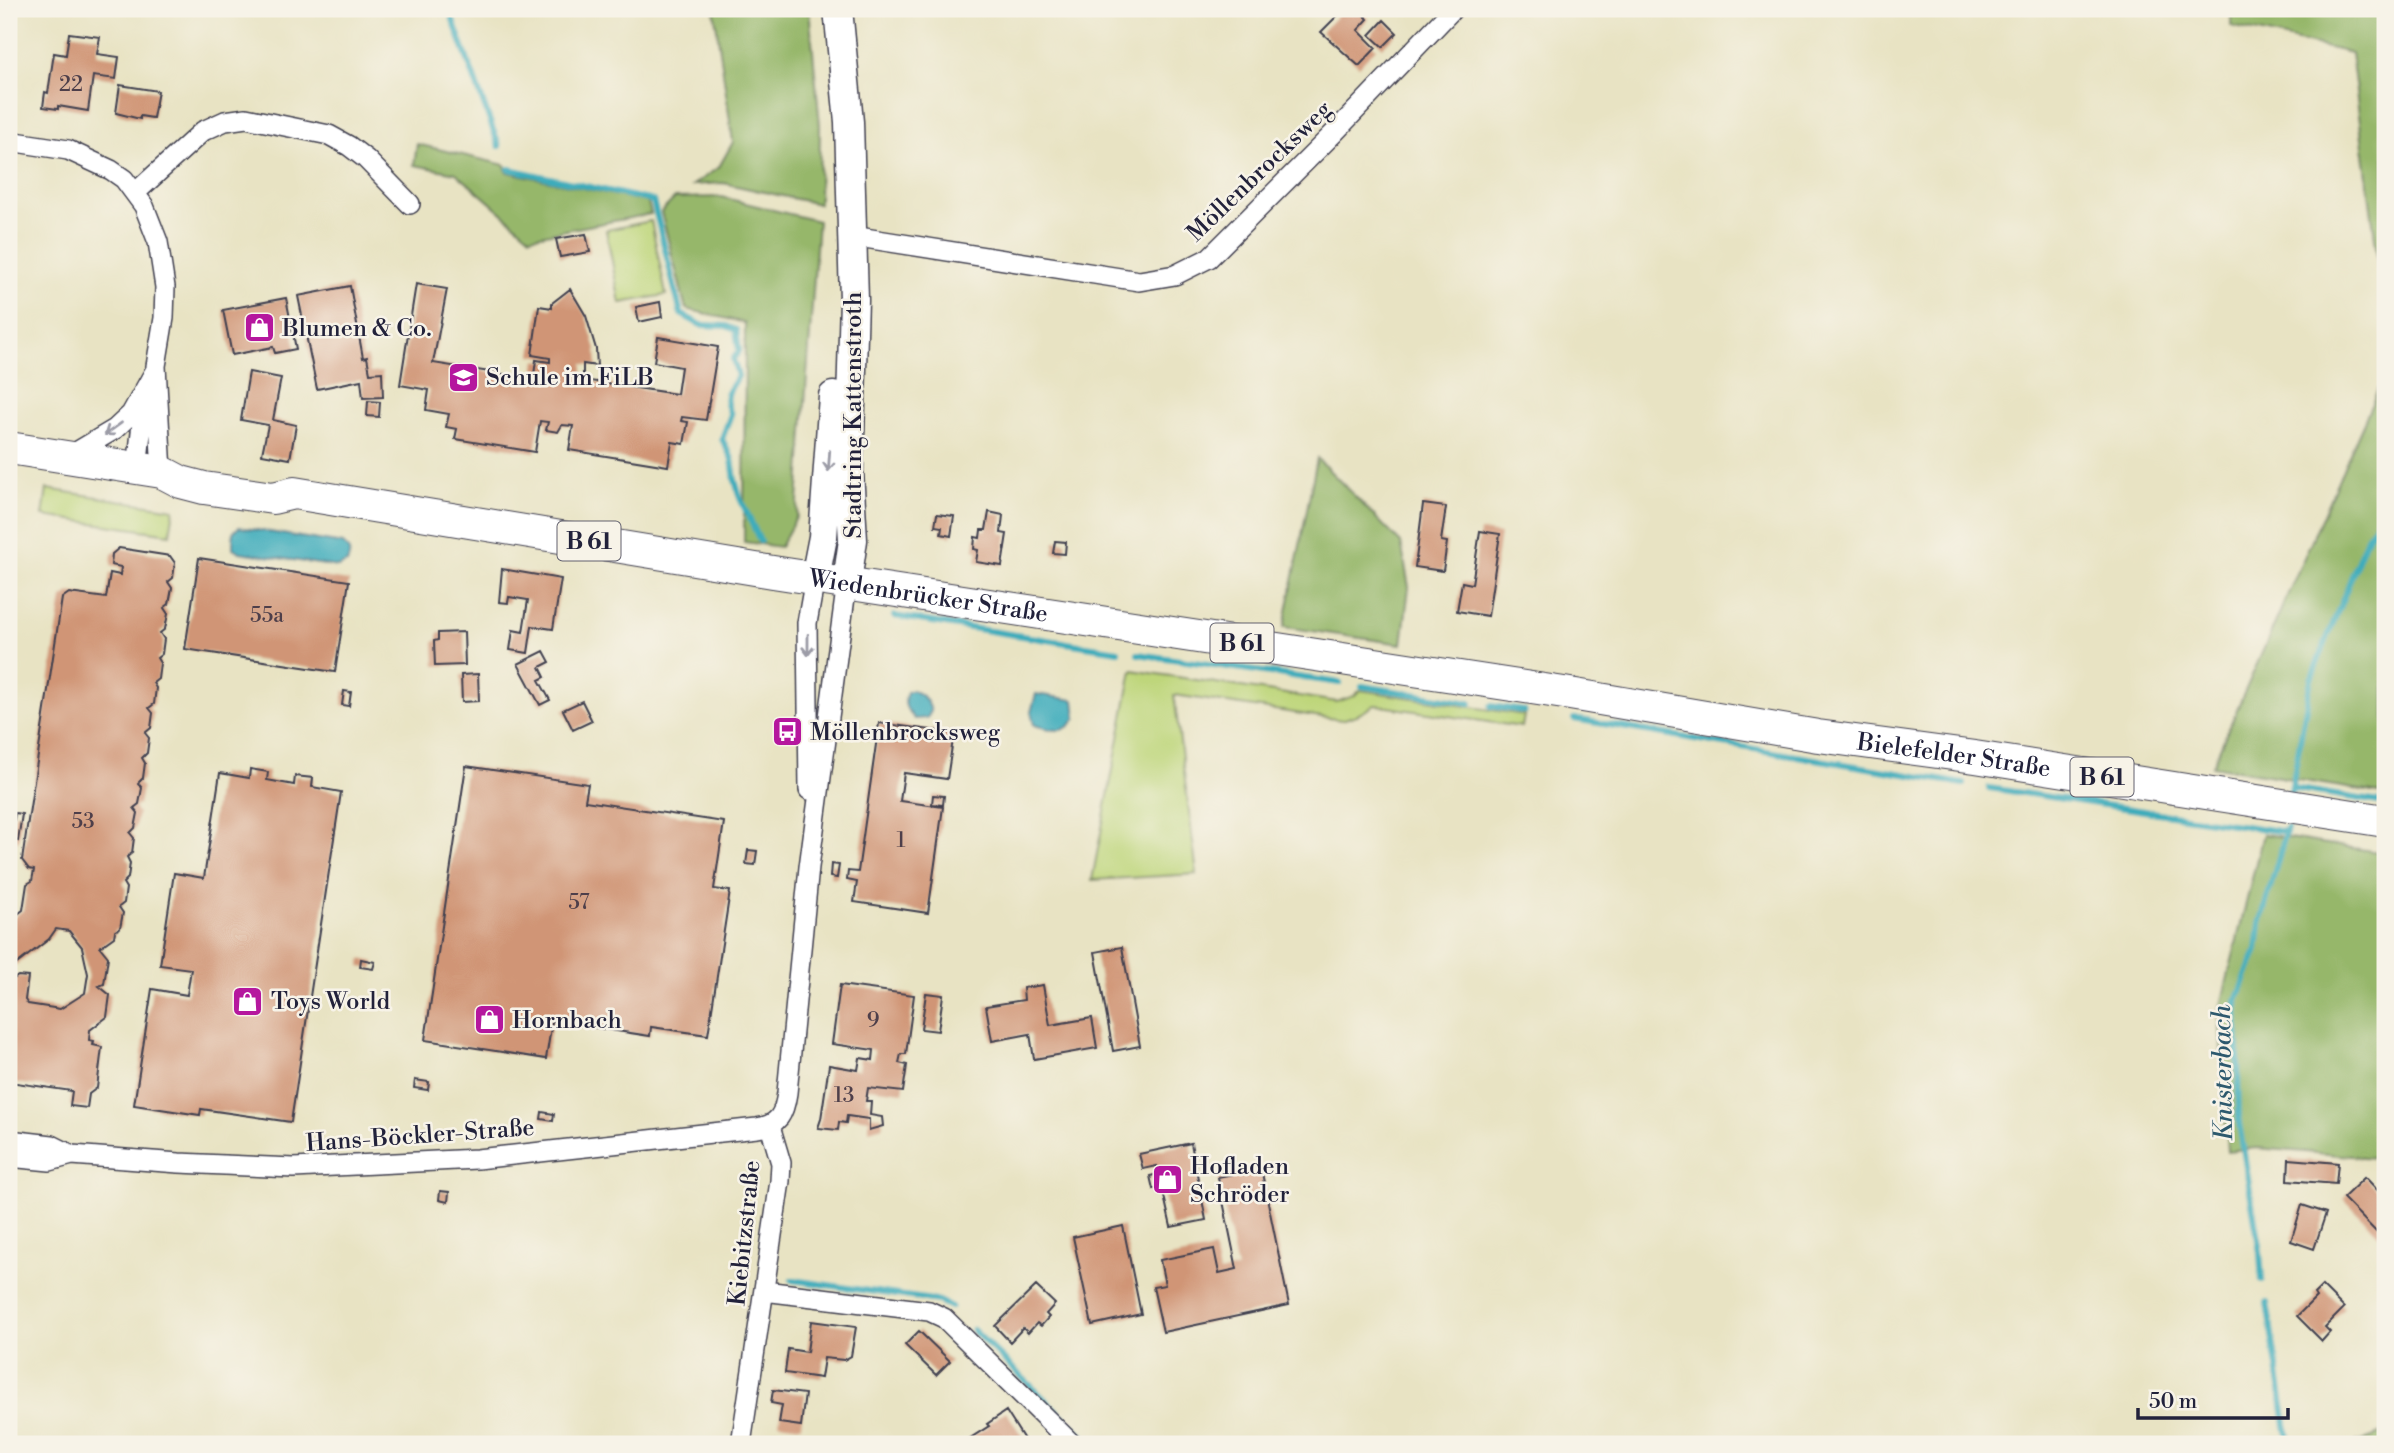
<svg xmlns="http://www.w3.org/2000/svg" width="2394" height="1453" viewBox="0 0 2394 1453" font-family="'Libre Bodoni',serif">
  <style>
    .green { fill: #bed67a; stroke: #707c5a; stroke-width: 2 }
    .forest { fill: #96b76a; stroke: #5c6c52; stroke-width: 2 }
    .water { fill: #3eacbb; stroke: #30677b; stroke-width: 2 }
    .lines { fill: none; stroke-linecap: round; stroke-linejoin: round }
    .stream { stroke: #3eacbb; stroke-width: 6 }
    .building { fill: #d09576 }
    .street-casing { stroke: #403f4f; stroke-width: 22 }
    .secondary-casing { stroke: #403f4f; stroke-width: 31 }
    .primary-casing { stroke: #403f4f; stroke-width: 34 }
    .street { stroke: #fff; stroke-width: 19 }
    .secondary { stroke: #fff; stroke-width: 28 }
    .primary { stroke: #fff; stroke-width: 32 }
    .oneway { stroke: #9c9ca7 }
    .labels { text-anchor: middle; stroke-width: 5; stroke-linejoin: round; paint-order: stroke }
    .number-label { font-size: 21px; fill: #4e3f4a }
    .shield { fill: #f7f3e8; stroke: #62616f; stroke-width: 2 }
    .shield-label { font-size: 23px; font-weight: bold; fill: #22223b }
    .street-label { font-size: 24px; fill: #22223b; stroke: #f7f3e8 }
    .poi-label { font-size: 24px; fill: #22223b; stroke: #f7f3e8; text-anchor: start }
    .water-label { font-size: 26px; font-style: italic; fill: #2d596e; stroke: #f7f3e8 }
  </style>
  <rect width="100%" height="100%" fill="#f7f3e8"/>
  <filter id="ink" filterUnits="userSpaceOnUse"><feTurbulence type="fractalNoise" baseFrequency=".0143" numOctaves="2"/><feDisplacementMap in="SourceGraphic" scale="14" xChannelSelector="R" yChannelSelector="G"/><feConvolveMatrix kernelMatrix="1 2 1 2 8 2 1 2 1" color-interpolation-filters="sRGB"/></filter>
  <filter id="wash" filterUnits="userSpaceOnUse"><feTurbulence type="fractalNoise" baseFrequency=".00686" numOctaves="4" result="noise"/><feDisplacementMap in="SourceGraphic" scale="28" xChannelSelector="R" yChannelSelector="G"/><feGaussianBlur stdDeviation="1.57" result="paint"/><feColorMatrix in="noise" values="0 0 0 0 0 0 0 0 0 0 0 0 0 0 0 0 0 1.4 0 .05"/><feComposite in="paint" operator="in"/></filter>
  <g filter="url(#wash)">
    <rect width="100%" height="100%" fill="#e8e3c3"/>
    <path class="green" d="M 651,221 L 666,295 L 620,303 L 606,230 Z
      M 47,489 L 174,509 L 170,534 L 43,516 Z
      M 1132,670 L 1337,702 L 1354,696 L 1360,690 L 1524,715 L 1522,727 L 1375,705 L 1359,714 L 1342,720 L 1174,695 L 1197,874 L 1092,880 Z"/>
    <path class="forest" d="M 714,9 L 809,9 L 820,125 L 819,204 L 723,183 L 693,185 L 719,167 L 733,142 Z
      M 2231,9 L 2385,9 L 2385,316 L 2351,53 L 2231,26 Z
      M 417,144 L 505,165 L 507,172 L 648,202 L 651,214 L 530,237 L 456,173 L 414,165 Z
      M 721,197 L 818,221 L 797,516 L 780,547 L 744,542 L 745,323 L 686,309 L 661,212 L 675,198 Z
      M 2385,374 L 2385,794 L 2212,766 Z
      M 1317,458 L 1401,543 L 1409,587 L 1402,644 L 1284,627 Z
      M 2263,834 L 2385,853 L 2385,1159 L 2257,1148 L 2227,1151 L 2219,1013 Z
      M 2385,1432 L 2385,1444 L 2354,1444 Z"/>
    <path class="water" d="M 239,527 L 343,544 C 350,550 351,554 347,563 L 338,567 L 240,552 L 233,548 L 233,532 Z
      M 912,690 C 922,695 928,700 931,711 L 927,718 L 915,719 C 907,711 902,704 907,692 Z
      M 1036,694 L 1074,700 L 1076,718 C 1064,736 1053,730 1034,725 L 1031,712 Z"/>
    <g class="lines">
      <path class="stream" d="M 449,9 L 499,146
        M 509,169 L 653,201 L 681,314 L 701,325 L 726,326 L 736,330 L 739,351 L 733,359 L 738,376 C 729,394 721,394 731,414 L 722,439 L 732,459 L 735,480 L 740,498 L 760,541
        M 894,616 L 1118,651
        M 1138,654 L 1340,683
        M 1362,686 L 1470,703
        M 1491,706 L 1524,711
        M 1574,719 L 1964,784
        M 1989,788 L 2286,832
        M 2292,788 L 2385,803
        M 2291,792 L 2311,679 L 2368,535 L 2385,509
        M 792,1280 L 939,1301 L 951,1307
        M 2262,1280 L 2260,1252 L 2239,1123 L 2237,1001 L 2257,950 L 2260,924 L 2287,828
        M 2267,1303 L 2289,1444
        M 973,1330 L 1091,1444"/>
    </g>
    <g id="blocks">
      <path class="building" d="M 1340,9 L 1358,9 L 1368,19 L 1358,30 L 1376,48 L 1359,66 L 1321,32 L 1342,11 Z
        M 1384,20 L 1397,33 L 1383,47 L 1370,35 Z
        M 69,33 L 100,37 L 97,54 L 119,57 L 116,79 L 93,76 L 88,111 L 58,106 L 58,109 L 43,107 L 45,92 L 48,93 L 54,53 L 66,55 Z
        M 120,85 L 158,91 L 153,118 L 140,116 L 140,119 L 116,113 Z
        M 586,234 L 590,252 L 560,257 L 556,239 Z
        M 416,284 L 447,289 L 433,363 L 547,381 L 547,377 L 534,375 L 536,360 L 550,362 L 550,358 L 532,355 L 539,306 L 552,308 L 552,303 L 570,289 L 586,316 L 596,349 L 597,366 L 583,364 L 583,380 L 677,394 L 681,367 L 654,362 L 658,337 L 718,347 L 706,420 L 682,417 L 681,421 L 688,422 L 684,444 L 672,442 L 668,466 L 569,450 L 573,426 L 562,425 L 558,432 L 546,430 L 548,422 L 540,421 L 535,452 L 455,439 L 457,429 L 446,427 L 449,414 L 426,410 L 429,390 L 400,385 Z
        M 350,286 L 363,358 L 367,357 L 370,373 L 382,372 L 383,397 L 363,398 L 361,380 L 317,389 L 298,296 Z
        M 286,298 L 296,349 L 275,353 L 273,347 L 232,355 L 223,310 Z
        M 660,302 L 662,317 L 639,322 L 636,307 Z
        M 249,372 L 281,378 L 273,420 L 296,425 L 290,459 L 262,454 L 268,425 L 241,420 Z
        M 368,401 L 380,402 L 379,417 L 367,416 Z
        M 1423,504 L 1446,507 L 1441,541 L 1447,542 L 1443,571 L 1415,567 Z
        M 989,512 L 1003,515 L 1001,533 L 1007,534 L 1002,566 L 976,562 L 978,550 L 974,549 L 975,537 L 980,538 L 981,530 L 986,530 Z
        M 937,514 L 954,516 L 951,536 L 941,534 L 942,527 L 935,526 Z
        M 1480,531 L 1500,534 L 1488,616 L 1457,611 L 1462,582 L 1472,584 Z
        M 1055,541 L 1066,542 L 1065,554 L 1053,553 Z
        M 119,548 L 170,556 L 175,563 L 173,578 L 168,582 L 172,588 L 169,604 L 164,608 L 168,614 L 165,629 L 160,633 L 164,639 L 162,654 L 157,658 L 160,663 L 158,679 L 153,683 L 156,688 L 154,704 L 149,708 L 153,713 L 151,728 L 145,733 L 149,738 L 147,753 L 142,758 L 145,763 L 143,778 L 138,783 L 142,788 L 139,804 L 134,808 L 138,813 L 135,828 L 130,833 L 134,838 L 132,853 L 127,857 L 130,863 L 128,878 L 123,883 L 126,888 L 124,903 L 119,907 L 123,913 L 120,928 L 115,931 L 114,937 L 100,947 L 108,957 L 104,984 L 99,986 L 110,995 L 107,1017 L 90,1030 L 89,1040 L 94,1041 L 93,1045 L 102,1047 L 97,1088 L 89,1094 L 87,1108 L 70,1106 L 72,1091 L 9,1082 L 9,982 L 18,976 L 28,977 L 25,1000 L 28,1004 L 60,1009 L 85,993 L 88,974 L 82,947 L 69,931 L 56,929 L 49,939 L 9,970 L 9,921 L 23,910 L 27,884 L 32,881 L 34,870 L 29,869 L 22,860 L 62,598 L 69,593 L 106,598 L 110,573 L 120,575 L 121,567 L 111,565 L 112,554 Z
        M 199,558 L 349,581 L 335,672 L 185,649 Z
        M 502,569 L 561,579 L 553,629 L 532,626 L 528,653 L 510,650 L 513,630 L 523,632 L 528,600 L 509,597 L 508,603 L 499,602 Z
        M 464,632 L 465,665 L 435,666 L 434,641 L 438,640 L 438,633 Z
        M 544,651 L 550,662 L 540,667 L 545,677 L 539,680 L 550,700 L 540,705 L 518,664 Z
        M 478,674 L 479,701 L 462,702 L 461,675 Z
        M 344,691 L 351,692 L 349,706 L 342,705 Z
        M 582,701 L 592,721 L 573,730 L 563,710 Z
        M 782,718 L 790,718 L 789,731 L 782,730 Z
        M 879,723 L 954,733 L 947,779 L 904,773 L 900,801 L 943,807 L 928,913 L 854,902 L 857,882 L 847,880 L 848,871 L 858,872 Z
        M 466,766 L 588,784 L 585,801 L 724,822 L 714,889 L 730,891 L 708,1035 L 651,1027 L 650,1036 L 552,1021 L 546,1059 L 425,1040 Z
        M 250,769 L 268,772 L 267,780 L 294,785 L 295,776 L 313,778 L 312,787 L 341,792 L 291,1122 L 201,1109 L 200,1115 L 134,1105 L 152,989 L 187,995 L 191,969 L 160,965 L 174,873 L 204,878 L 220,773 L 249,778 Z
        M 933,795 L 944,796 L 943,805 L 932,804 Z
        M 15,813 L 22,814 L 18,841 L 11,840 Z
        M 748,850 L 757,851 L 755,865 L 746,864 Z
        M 831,864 L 839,865 L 837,878 L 830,877 Z
        M 1122,947 L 1140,1046 L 1113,1051 L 1095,952 Z
        M 361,959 L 375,962 L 373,969 L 360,967 Z
        M 840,985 L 914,995 L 906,1054 L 901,1054 L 899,1063 L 907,1065 L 903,1092 L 868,1088 L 866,1101 L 871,1101 L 870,1115 L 882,1117 L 883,1126 L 869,1130 L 869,1119 L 847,1116 L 846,1123 L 839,1122 L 838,1130 L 818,1128 L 821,1119 L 829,1065 L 858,1070 L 860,1058 L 873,1060 L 874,1050 L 832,1044 Z
        M 1043,985 L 1050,1025 L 1092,1018 L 1097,1048 L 1034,1059 L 1030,1034 L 992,1041 L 986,1006 L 1024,1000 L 1023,988 Z
        M 926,993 L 943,995 L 938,1031 L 921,1029 Z
        M 415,1080 L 429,1082 L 428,1090 L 414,1088 Z
        M 542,1112 L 554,1114 L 553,1121 L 541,1119 Z
        M 1191,1143 L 1206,1220 L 1171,1227 L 1162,1187 L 1153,1189 L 1150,1176 L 1159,1174 L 1157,1166 L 1143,1169 L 1139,1154 Z
        M 2289,1159 L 2338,1163 L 2336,1184 L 2288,1180 Z
        M 1261,1168 L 1289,1305 L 1163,1332 L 1153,1287 L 1165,1285 L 1160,1260 L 1214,1249 L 1219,1273 L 1237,1269 L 1218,1177 Z
        M 2365,1177 L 2385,1198 L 2385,1241 L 2343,1198 Z
        M 440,1191 L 449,1192 L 448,1202 L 439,1200 Z
        M 2302,1205 L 2326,1213 L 2314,1249 L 2291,1241 Z
        M 1123,1226 L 1141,1314 L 1092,1325 L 1073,1237 Z
        M 1036,1286 L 1055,1304 L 1046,1314 L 1049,1317 L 1041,1326 L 1037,1323 L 1028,1333 L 1023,1328 L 1010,1342 L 995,1326 Z
        M 2322,1286 L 2344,1308 L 2325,1327 L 2330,1332 L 2322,1341 L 2297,1316 L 2316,1297 L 2314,1294 Z
        M 811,1321 L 856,1327 L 851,1356 L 844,1360 L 824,1358 L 821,1378 L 785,1373 L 788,1349 L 807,1352 Z
        M 919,1331 L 950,1361 L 936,1375 L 905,1345 Z
        M 773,1390 L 805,1394 L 801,1426 L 779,1423 L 782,1405 L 771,1403 Z
        M 1006,1411 L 1025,1441 L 1021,1444 L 961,1444 L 989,1426 L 987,1424 Z"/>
    </g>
  </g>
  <g filter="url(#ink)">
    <use href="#blocks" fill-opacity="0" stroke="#403f4f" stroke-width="2"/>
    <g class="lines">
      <defs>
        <path id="street" d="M 9,141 L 68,150 L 111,170 L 124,179 L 144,206 L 158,242 L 165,287 L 164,318 L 156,366 L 162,472
          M 135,193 L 203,131 L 225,121 L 246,118 L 329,135 L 349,146 L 366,159 L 410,204
          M 852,236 L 1139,281 L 1175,275 L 1209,258 L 1333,134 L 1453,9
          M 68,457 L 115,429 L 131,414 L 155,371
          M 137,469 L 145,396
          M 809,790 L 807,623 L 815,578
          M 9,1140 L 52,1145 L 72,1155
          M 9,1157 L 50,1161 L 72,1155 L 179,1163 L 294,1168 L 477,1159 L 757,1128 C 779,1125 784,1114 787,1093 L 809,867 L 847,582
          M 764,1291 L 929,1311 L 944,1318 L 1072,1444
          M 741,1444 L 780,1181 L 781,1163 L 770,1126"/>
        <path id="secondary" d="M 838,9 L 849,122 L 854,300 L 849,471 L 853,540 L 847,582
          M 815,578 L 823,537 L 833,396"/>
        <g id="primary">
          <path id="s1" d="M 9,448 L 162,472 L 181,482 L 204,488 L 273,498 L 294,493 L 773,572 L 1564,693 L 1818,736 L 1975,757 L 2385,821"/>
        </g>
      </defs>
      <use href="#street" class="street-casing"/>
      <use href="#secondary" class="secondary-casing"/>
      <use href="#primary" class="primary-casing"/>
      <use href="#street" class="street"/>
      <use href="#secondary" class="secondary"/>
      <use href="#primary" class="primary"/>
    </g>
    <defs><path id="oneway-shaft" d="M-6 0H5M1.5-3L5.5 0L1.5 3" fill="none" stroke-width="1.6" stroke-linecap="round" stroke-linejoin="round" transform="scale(1.75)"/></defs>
    <g class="oneway">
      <use href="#oneway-shaft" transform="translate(113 429) rotate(144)"/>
      <use href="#oneway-shaft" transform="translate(829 461) rotate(94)"/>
      <use href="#oneway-shaft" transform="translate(808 645) rotate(90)"/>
    </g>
  </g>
  <defs>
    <symbol id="shop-square" viewBox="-11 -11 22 22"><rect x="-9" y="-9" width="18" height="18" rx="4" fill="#b5179e" stroke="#f7f3e8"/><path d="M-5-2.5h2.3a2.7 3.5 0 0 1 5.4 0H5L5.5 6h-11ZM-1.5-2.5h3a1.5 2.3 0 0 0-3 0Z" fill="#fff"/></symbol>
    <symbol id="school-square" viewBox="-11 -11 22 22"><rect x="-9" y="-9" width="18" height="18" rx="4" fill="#b5179e" stroke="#f7f3e8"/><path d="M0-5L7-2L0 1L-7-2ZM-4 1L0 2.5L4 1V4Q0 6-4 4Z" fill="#fff"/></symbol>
    <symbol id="bus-square" viewBox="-11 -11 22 22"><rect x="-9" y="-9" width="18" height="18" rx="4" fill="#b5179e" stroke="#f7f3e8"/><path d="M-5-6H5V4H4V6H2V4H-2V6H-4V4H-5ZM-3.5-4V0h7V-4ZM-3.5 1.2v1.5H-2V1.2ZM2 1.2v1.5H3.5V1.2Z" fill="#fff"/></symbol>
  </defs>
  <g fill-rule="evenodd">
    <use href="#shop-square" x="242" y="310" width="35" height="35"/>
    <use href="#school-square" x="446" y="360" width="35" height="35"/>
    <use href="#bus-square" x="770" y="714" width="35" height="35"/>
    <use href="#shop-square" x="230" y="984" width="35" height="35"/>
    <use href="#shop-square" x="472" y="1002" width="35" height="35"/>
    <use href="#shop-square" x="1150" y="1162" width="35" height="35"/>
  </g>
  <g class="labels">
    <g class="number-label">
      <text x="71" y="91">22</text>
      <text x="267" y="622">55a</text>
      <text x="83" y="828">53</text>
      <text x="901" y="847">1</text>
      <text x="579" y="909">57</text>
      <text x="873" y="1027">9</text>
      <text x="844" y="1102">13</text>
    </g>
    <g class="shield">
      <rect x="557.5" y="521.5" width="63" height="39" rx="5"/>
      <rect x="1210.5" y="623.5" width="63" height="39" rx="5"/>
      <rect x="2070.5" y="757.5" width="63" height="39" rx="5"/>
    </g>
    <g class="shield-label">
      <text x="589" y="549">B 61</text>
      <text x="1242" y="651">B 61</text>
      <text x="2102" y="785">B 61</text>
    </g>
    <g class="street-label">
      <text transform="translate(1259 171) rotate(-44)" y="8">Möllenbrocksweg</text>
      <text transform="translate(853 415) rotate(-90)" y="8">Stadtring Kattenstroth</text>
      <text dy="8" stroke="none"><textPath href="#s1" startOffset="934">Wiedenbrücker Straße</textPath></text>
      <text dy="8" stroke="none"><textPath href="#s1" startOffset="1972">Bielefelder Straße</textPath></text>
      <text transform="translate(420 1135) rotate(-4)" y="8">Hans-Böckler-Straße</text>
      <text transform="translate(744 1233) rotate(-84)" y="8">Kiebitzstraße</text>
    </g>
    <g class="poi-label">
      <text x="282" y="336">Blumen &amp; Co.</text>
      <text x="486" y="385">Schule im FiLB</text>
      <text x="810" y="740">Möllenbrocksweg</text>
      <text x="271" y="1009">Toys World</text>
      <text x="512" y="1028">Hornbach</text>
      <text x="1190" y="1174">Hofladen<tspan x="1190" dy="28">Schröder</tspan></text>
    </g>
    <g class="water-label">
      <text transform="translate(2222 1073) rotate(-91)" y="9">Knisterbach</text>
    </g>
  </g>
  <rect width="2394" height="1453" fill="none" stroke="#f7f3e8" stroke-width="35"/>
  <path d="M2138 1408v10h150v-10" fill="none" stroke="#22223b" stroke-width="3.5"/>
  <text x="2149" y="1408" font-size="21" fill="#22223b" stroke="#f7f3e8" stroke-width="5" paint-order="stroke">50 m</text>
</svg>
